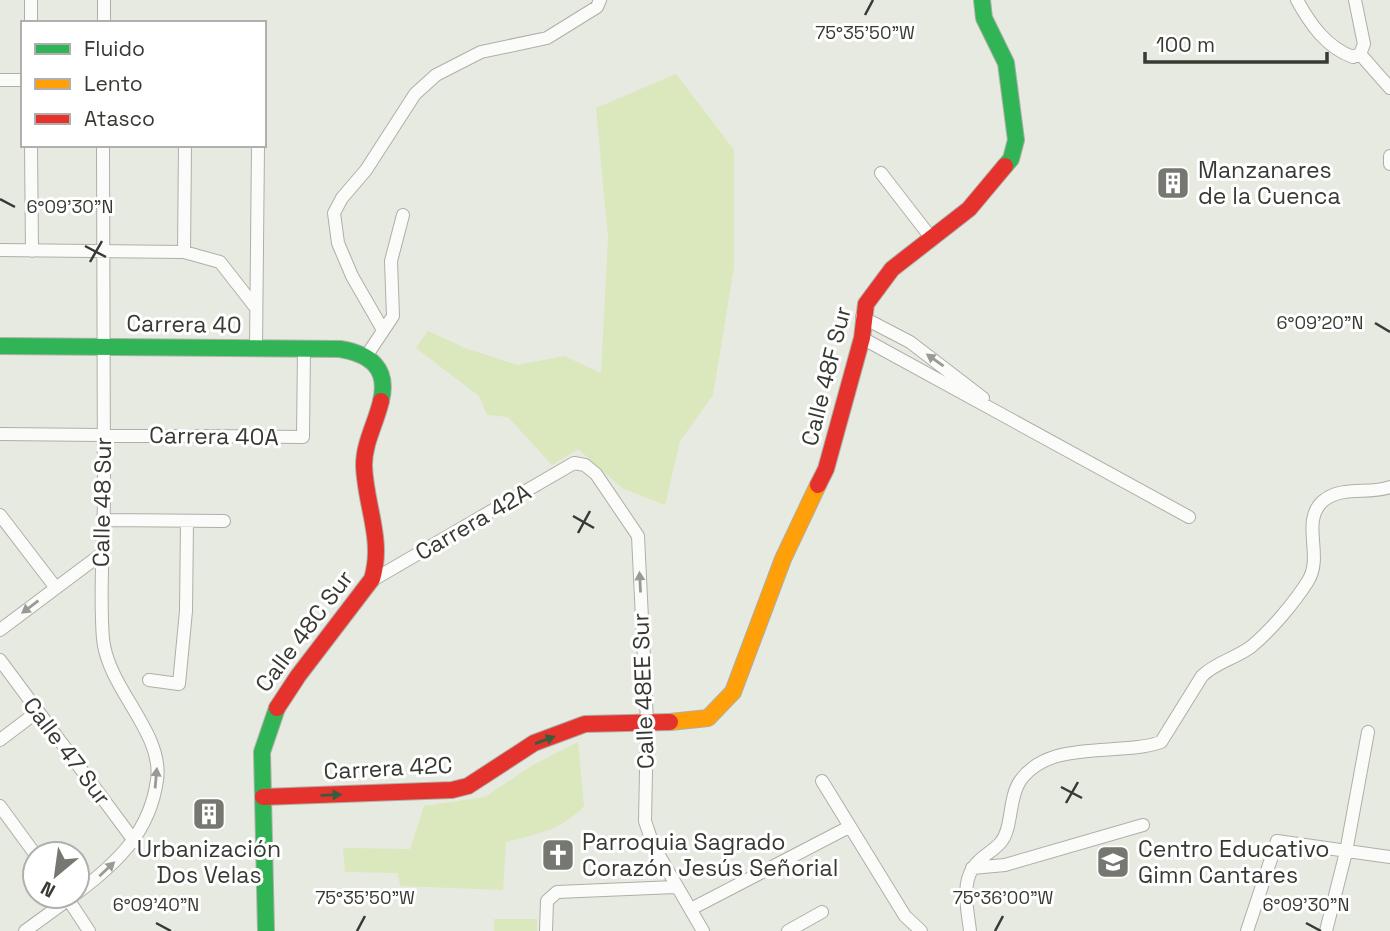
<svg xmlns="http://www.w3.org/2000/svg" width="1390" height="931" viewBox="0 0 1390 931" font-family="'Space Grotesk',sans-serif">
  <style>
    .green { fill: #dbe7bc }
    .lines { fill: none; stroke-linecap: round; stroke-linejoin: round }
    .street-casing { stroke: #adb0a8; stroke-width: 14 }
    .fast-casing { stroke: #adb0a8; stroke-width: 18 }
    .slow-casing { stroke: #adb0a8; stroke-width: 18 }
    .jam-casing { stroke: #adb0a8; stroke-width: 18 }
    .street { stroke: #fbfcfa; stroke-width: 12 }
    .fast { stroke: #30b455; stroke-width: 16 }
    .slow { stroke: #ff9f0a; stroke-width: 16 }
    .jam { stroke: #e5322d; stroke-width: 16 }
    .oneway { fill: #999a96 }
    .oneway2 { fill: #355e3d }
    .ticks { fill: none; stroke: #373933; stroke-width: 2.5 }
    .labels { text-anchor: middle; stroke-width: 6; stroke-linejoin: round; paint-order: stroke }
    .poi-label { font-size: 23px; fill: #373933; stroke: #fff; text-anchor: start }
    .street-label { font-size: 23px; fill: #373933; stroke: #fff }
    .ticks-label { font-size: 18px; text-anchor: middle; fill: #373933; stroke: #fff; stroke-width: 6; stroke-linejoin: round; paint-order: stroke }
  </style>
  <rect width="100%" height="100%" fill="#e7eae0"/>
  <path class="green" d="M 676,74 L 734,150 L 734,267 L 713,395 L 680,441 L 665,505 L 622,488 L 578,449 L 552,465 L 508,417 L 487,415 L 479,396 L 416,348 L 428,331 L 465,348 L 517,365 L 564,356 L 601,373 L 608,238 L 596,108 Z
    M 578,742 L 584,806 C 562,830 537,834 506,842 L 503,890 L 400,886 L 398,873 L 345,872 L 343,848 L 410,849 L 424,806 L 485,797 L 533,765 Z
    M 494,919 L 537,919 L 537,931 L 494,931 Z"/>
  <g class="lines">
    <defs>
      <path id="street" d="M 31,0 L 31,23
        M 1297,0 C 1310,24 1327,48 1353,57 L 1360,54 L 1364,44 L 1355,0
        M 104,23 L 104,0
        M 1360,54 L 1390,88
        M 0,80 L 23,80
        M 31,145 L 32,251
        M 1390,156 L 1390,164
        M 881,173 L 932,239
        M 0,250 L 184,252 L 220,262 L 256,308
        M 184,252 L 185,145
        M 862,317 L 910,342 L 983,398
        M 383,330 L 352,276 L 338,243 L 334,213 L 342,198 L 366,170 L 415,94 L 436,75 L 481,52 L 547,38 L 597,7 L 600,0
        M 862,338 L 1189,517
        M 256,347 L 258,145
        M 367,355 L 393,316 L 391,261 L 403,215
        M 0,434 L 303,437 L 304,348
        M 0,515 L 56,588
        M 104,520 L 224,521
        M 371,581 L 574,463 L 585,465 L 596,474 L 638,536 L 647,722 L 645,821 L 653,845 L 703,931
        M 0,630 L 100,555
        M 0,660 L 135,842
        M 149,680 L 179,684 L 186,611 L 187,522
        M 0,740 L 37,712
        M 822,781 L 905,916 L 921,931
        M 0,806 L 35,854
        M 972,868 L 1005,865 L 1143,825
        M 77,893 C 117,863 150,832 157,780 C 164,733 108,689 103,639 C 99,589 104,540 104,491 C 103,375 103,260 103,145
        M 66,896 L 89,931
        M 691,909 L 849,827
        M 25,931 L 73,896
        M 546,931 L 547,901 L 557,892 L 675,887
        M 788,931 L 822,912
        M 970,931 C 968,912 961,885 973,868 C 979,857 993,852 1001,842 C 1013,827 1008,799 1020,781 C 1050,738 1119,757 1161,742 L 1202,676 C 1216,662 1237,658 1252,646 C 1272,629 1294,603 1308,581 C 1324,555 1300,522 1323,501 C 1342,485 1369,495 1390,487
        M 1247,931 L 1277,841 L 1390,857
        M 1326,931 L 1346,852 L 1368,732"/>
      <path id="fast" d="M 982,0 L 984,18 L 1006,63 L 1016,140 L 1011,159 L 1005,166
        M 0,346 L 340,349 C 370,354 389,368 381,401
        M 266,931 L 262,752 L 277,708"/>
      <path id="slow" d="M 670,722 L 708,718 L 733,692 L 783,559 L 818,485"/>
      <path id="jam" d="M 818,485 L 826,469 L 862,338 L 866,304 L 892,269 L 969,209 L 1005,166
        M 277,708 L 298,676 L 372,579 C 384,539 365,505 364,465 C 364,443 376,423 381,401
        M 263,797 L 452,790 L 468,786 L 534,743 L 585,724 L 670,722"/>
    </defs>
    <use href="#street" class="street-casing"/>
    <use href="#fast" class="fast-casing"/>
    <use href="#slow" class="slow-casing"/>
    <use href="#jam" class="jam-casing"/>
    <use href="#street" class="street"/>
    <use href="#fast" class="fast"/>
    <use href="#slow" class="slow"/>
    <use href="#jam" class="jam"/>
  </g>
  <defs><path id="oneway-solid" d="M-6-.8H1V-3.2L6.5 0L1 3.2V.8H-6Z" transform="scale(1.75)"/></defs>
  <g class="oneway">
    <use href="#oneway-solid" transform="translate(935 360) rotate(-145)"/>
    <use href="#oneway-solid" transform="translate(640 582) rotate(-93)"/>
    <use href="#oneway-solid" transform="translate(30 607) rotate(143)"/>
    <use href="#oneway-solid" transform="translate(156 778) rotate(-85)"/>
    <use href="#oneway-solid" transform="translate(107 869) rotate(-43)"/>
  </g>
  <g class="oneway2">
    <use href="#oneway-solid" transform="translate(545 740) rotate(-20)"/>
    <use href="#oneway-solid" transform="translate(331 795) rotate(-2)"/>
  </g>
  <path class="ticks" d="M 865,15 L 873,0M 0,199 L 15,207M 85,246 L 106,257M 90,262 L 102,241M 1375,323 L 1390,332M 573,516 L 594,528M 578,533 L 590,511M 1061,787 L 1082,798M 1066,803 L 1078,782M 156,923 L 171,931M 1306,923 L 1321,931M 357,931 L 365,916M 995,931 L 1003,916"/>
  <defs>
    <symbol id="building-square" viewBox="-11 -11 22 22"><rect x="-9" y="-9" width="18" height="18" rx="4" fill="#757770" stroke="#fff"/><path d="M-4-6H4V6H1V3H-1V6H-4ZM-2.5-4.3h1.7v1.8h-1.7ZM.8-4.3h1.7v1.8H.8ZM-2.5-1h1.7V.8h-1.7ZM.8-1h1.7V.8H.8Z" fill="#fff"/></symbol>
    <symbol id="church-square" viewBox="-11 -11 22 22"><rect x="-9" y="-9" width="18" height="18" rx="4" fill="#757770" stroke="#fff"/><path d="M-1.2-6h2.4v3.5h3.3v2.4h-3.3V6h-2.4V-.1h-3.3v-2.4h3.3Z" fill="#fff"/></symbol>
    <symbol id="school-square" viewBox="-11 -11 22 22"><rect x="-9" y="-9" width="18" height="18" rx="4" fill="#757770" stroke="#fff"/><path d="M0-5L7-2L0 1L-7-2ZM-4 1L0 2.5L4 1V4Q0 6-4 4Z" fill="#fff"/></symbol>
  </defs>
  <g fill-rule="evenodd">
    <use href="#building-square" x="1154" y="164" width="38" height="38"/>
    <use href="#building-square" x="190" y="795" width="38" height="38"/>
    <use href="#church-square" x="539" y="836" width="38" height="38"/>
    <use href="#school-square" x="1094" y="843" width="38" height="38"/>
  </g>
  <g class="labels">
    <g class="poi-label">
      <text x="1198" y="178">Manzanares<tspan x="1198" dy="26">de la Cuenca</tspan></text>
      <text x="582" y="850">Parroquia Sagrado<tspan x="582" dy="26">Corazón Jesús Señorial</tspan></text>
      <text x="209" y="857" text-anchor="middle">Urbanización<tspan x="209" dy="26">Dos Velas</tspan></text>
      <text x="1138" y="857">Centro Educativo<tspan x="1138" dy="26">Gimn Cantares</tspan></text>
    </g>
    <g class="street-label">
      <text transform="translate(184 324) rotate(1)" y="8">Carrera 40</text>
      <text transform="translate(826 376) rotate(-76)" y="8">Calle 48F Sur</text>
      <text transform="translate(214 436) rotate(1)" y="8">Carrera 40A</text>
      <text transform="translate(102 502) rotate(-89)" y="8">Calle 48 Sur</text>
      <text transform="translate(473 522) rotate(-30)" y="8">Carrera 42A</text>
      <text transform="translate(304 631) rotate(-53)" y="8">Calle 48C Sur</text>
      <text transform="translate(643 691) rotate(-92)" y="8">Calle 48EE Sur</text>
      <text transform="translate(67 751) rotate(53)" y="8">Calle 47 Sur</text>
      <text transform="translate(388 768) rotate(-3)" y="8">Carrera 42C</text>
    </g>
  </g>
  <g class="ticks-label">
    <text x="865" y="39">75°35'50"W</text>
    <text x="70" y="213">6°09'30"N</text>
    <text x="1320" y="329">6°09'20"N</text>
    <text x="365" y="904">75°35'50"W</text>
    <text x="1003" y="904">75°36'00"W</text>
    <text x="156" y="911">6°09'40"N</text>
    <text x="1306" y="911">6°09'30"N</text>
  </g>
  <rect x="21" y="21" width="245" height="126" fill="#ffffff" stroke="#afb0ad" stroke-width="2"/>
  <rect x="35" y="44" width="35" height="10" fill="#30b455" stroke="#afb0ad" stroke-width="2"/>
  <text x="84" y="56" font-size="21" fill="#373933">Fluido</text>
  <rect x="35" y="79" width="35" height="10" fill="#ff9f0a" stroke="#afb0ad" stroke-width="2"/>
  <text x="84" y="91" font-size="21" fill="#373933">Lento</text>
  <rect x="35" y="114" width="35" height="10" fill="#e5322d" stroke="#afb0ad" stroke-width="2"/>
  <text x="84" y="126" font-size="21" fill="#373933">Atasco</text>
  <g transform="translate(56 875) rotate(209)"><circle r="33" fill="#ffffff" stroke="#afb0ad" stroke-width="2"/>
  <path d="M0-5L12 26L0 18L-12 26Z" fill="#757770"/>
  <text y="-10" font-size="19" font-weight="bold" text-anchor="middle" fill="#373933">N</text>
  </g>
  <path d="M1145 52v10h182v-10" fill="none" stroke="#373933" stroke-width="3.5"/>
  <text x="1156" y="52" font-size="21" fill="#373933" stroke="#ffffff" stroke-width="5" paint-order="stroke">100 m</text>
</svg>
